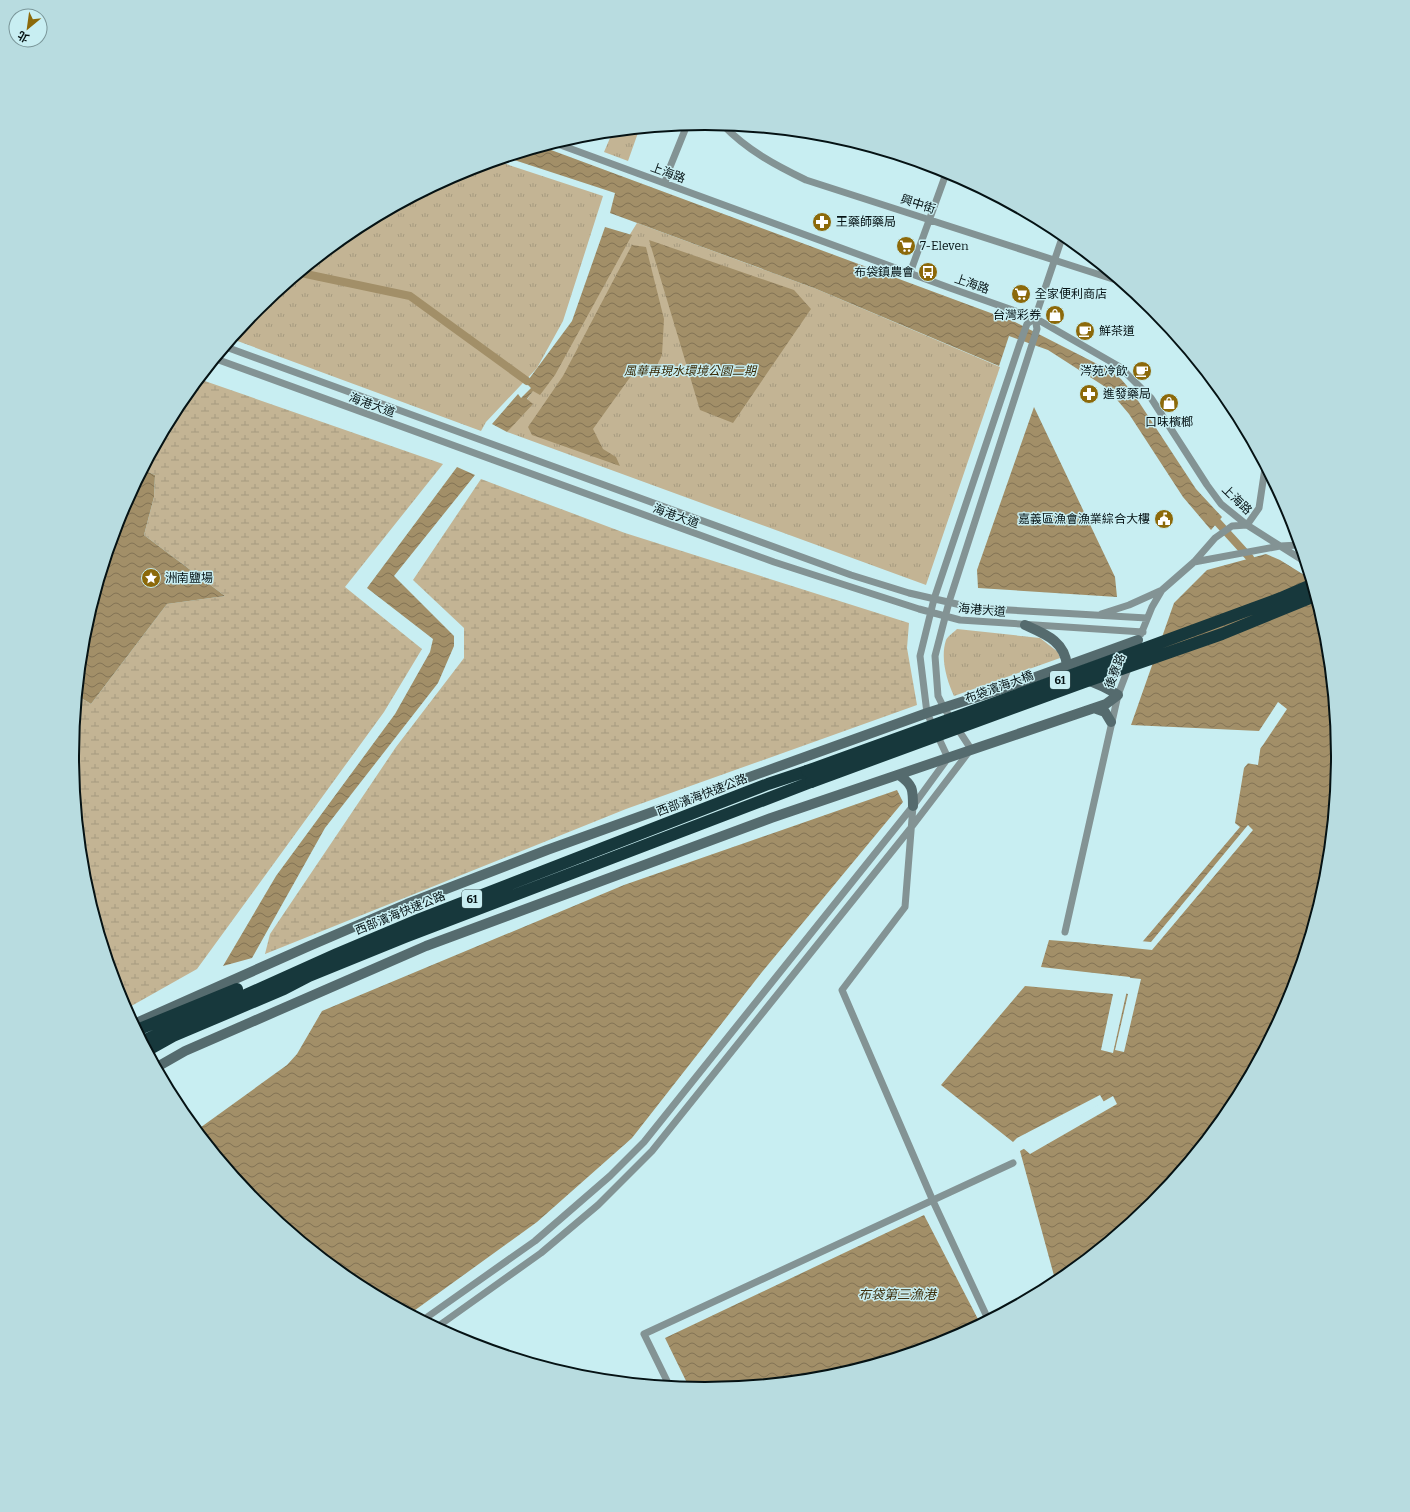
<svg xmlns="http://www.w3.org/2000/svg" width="1410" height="1512" viewBox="0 0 1410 1512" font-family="Bitter,'Noto Sans TC',serif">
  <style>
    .grass { fill: url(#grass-tufts) }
    .wetland { fill: url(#wetland-marsh) }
    .water { fill: url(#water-waves) }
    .pier { fill: #c8eef2 }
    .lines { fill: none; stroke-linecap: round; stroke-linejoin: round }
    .canal { stroke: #a28f68; stroke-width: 8 }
    .street { stroke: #839394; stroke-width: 7 }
    .secondary { stroke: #556b6e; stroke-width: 10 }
    .highway { stroke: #17383c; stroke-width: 12 }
    .highway-bridge { stroke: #17383c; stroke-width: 12 }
    .labels { text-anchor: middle; stroke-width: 3; stroke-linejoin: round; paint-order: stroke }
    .shield { fill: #c8eef2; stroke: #405457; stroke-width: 1 }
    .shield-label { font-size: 11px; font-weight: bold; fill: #051214 }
    .street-label { font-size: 12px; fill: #051214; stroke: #c8eef2 }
    .poi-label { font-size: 12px; fill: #051214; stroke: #c8eef2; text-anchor: start }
    .park-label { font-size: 12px; font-style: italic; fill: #372805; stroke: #c8eef2 }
    .water-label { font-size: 13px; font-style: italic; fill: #3d2f0c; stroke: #c8eef2 }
    .rim { fill: none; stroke: #051214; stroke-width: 2 }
  </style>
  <defs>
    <pattern id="grass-tufts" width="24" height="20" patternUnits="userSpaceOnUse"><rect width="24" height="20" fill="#c3b494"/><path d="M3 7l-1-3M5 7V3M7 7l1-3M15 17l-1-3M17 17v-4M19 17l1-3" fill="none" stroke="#a69a7f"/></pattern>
    <pattern id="wetland-marsh" width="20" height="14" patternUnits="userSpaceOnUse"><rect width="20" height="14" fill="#c3b494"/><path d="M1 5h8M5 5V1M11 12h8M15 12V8" fill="none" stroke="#a69a7f"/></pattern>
    <pattern id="water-waves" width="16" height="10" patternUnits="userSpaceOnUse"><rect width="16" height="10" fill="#a28f68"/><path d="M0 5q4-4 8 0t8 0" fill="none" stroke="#827354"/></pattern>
  </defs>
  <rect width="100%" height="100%" fill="#c8eef2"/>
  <path class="grass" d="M 639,130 L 628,161 L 604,152 L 610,138 L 615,132 Z
    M 497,161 L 603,196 L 563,321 L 537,368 L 486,422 L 481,431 L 232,339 L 258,308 L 354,230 L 463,171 Z
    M 637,223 L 814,288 L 1000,367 L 926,585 L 507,432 Z
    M 957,629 L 1040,638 L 1058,652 L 1060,658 L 954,696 C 947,681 940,658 946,640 C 948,636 954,632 957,629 Z"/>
  <path class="wetland" d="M 199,379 L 443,464 L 345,587 L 422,649 L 384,712 L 197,969 L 126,1009 L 120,998 L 84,879 L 72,756 L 78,696 L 91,704 L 167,604 L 225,596 L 144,535 L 154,497 L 155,475 L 144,470 L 179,404 Z
    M 481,479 L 625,533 L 909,623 L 907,648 L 917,705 L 626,809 L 265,954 L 270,934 L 396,747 L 464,658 L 464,628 L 413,580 Z"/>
  <path class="water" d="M 543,147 L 1015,322 L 1107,369 L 1121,379 L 1133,393 L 1196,489 L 1222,517 L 1211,530 L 1183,497 L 1129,414 L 1107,388 L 1048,350 L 1009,336 L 999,366 L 814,288 L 610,213 L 615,193 L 508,158 Z
    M 605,227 L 632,235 L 555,375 L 540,395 L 533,391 L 527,399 L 533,404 L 507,432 L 492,424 L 518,394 L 521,398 L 531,388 L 526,383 L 572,321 Z
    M 649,240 L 794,290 L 811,309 L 733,423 L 700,410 Z
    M 632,245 L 646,247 L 664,319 L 662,355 L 655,369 L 641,362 L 593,429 L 603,449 L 616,457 L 620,466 L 532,435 L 528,427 L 563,376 Z
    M 1034,407 L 1115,577 L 1117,597 L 978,588 L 977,570 Z
    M 457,467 L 475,475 L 394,576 L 454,636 L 454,646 L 438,683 L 325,828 L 252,958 L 223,966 L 276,876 L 395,714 L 430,652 L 433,639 L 367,588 Z
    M 144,470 L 155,475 L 154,497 L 144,535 L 225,596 L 167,604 L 91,704 L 78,696 L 84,632 L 120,514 Z
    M 1266,554 L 1280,560 L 1309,578 L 1326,633 L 1338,756 L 1326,880 L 1290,998 L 1231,1108 L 1152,1204 L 1056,1283 L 1020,1151 L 1104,1102 L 1100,1095 L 1017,1138 L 1013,1142 L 941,1085 L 1025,986 L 1113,994 L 1101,1050 L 1113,1053 L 1130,977 L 1041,967 L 1049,940 L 1138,947 L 1240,827 L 1235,823 L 1244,768 L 1263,745 L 1287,709 L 1278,702 L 1259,731 L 1131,725 L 1174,603 L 1207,570 Z
    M 897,790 L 903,802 L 762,972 L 632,1138 L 537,1222 L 411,1313 L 353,1282 L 257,1203 L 197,1130 L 287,1065 L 297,1054 L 322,1011 L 624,885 Z
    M 924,1215 L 980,1323 L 947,1341 L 828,1377 L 705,1389 L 689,1387 L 665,1338 Z"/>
  <path class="pier" d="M 1261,744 L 1258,765 L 1246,763 Z
    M 1248,825 L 1253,830 L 1152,950 L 1085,943 L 1085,941 L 1137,945 L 1140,941 L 1151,942 Z
    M 1057,970 L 1141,979 L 1124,1052 L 1115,1050 L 1128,994 L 1124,993 L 1128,978 Z
    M 1113,1096 L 1117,1104 L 1030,1154 L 1023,1148 Z"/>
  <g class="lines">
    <path class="canal" d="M 301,273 L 410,296 L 527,381
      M 1211,515 L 1250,558"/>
    <path class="street" d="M 723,125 C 747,150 775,165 806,180 L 1119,281
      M 555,143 L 950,288 L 1035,318 L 1120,367 L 1151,398 L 1207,485 L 1221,504 L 1247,525 L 1304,561
      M 665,183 L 668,172 L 687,125
      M 910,273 L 947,171
      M 1035,318 L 1063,235
      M 226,347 L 851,575 L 909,593 L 974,608 L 1147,618
      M 216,359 L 774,562 L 919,609 L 960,620 L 1143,632
      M 1194,562 L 1280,546 L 1299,545
      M 1101,614 L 1129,605 L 1160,591
      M 1141,634 L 1152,607 L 1162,590 L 1194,562 L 1215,538 L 1232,526 L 1247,525 L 1259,508 L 1265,468
      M 913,806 L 905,907 L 842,990 L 933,1201 L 988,1319
      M 1065,932 L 1118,695 L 1129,666
      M 423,1320 L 535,1241 L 610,1176 L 644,1142 L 913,806 L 948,758 L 927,713 L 920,656 L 934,599 L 1019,346 L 1027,324 L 1035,318
      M 437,1327 L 541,1253 L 598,1205 L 652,1151 L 910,829 L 971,749 L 944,708 L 938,696 L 935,656 L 949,602 L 1037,329 L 1035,318
      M 669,1385 L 644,1334 L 1013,1163"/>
    <path class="secondary" d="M 1025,625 C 1045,634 1065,641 1067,666
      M 1094,708 L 1105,712 L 1111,722
      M 899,775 C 913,785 913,789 913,806
      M 134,1024 L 307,947 L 407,904 L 547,850 L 927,713 L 1005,688 L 1138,640
      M 157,1067 L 185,1051 L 426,946 L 771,818 L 1106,704 L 1118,695 C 1096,681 1072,674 1047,673"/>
    <path class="highway" d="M 137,1030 L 237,989
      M 143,1041 L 337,954 L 420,919 L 768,784 L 807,771
      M 148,1050 L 173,1036 L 284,989 L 309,976 L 405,937 L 811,782"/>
    <path class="highway-bridge" d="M 807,771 L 1105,663 L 1281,598 L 1311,585
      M 811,782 L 1084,682 L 1222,634 L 1315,596"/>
  </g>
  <defs>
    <symbol id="pharmacy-disc" viewBox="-11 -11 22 22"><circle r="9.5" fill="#8c690a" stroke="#c8eef2"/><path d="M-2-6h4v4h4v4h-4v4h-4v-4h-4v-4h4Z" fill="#fff"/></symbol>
    <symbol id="supermarket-disc" viewBox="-11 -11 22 22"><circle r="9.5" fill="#8c690a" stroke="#c8eef2"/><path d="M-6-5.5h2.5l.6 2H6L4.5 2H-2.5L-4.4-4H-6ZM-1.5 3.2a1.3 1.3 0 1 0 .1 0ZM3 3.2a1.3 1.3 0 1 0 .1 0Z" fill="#fff"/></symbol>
    <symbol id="bus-disc" viewBox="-11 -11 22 22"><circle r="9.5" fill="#8c690a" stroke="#c8eef2"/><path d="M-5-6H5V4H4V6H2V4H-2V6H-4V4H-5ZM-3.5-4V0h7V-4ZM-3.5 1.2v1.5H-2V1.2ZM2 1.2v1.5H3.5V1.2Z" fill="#fff"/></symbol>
    <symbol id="shop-disc" viewBox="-11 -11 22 22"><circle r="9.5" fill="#8c690a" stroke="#c8eef2"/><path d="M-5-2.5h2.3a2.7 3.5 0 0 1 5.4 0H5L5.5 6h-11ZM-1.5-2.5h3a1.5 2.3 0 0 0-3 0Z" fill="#fff"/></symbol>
    <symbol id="cafe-disc" viewBox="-11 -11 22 22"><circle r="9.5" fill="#8c690a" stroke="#c8eef2"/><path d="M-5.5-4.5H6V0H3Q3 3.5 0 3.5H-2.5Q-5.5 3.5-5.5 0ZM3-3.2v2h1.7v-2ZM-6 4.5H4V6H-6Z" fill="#fff"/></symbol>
    <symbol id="civic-disc" viewBox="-11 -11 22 22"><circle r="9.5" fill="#8c690a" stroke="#c8eef2"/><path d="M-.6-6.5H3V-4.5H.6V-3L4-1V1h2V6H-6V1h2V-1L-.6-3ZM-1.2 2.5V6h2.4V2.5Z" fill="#fff"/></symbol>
    <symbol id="sight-disc" viewBox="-11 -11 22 22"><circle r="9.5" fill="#8c690a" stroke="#c8eef2"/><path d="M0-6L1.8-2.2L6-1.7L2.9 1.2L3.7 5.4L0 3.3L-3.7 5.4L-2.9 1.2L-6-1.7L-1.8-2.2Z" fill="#fff"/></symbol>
  </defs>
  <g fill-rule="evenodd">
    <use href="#pharmacy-disc" x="811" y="211" width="22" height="22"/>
    <use href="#supermarket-disc" x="895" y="235" width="22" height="22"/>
    <use href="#bus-disc" x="917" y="261" width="22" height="22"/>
    <use href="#supermarket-disc" x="1010" y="283" width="22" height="22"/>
    <use href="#shop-disc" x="1044" y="304" width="22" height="22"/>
    <use href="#cafe-disc" x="1074" y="320" width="22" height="22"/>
    <use href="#cafe-disc" x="1131" y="360" width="22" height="22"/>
    <use href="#pharmacy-disc" x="1078" y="383" width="22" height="22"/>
    <use href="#shop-disc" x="1158" y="392" width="22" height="22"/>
    <use href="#civic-disc" x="1153" y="508" width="22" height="22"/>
    <use href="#sight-disc" x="140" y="567" width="22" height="22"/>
  </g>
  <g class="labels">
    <g class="shield">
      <rect x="1050" y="671" width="20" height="18" rx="3"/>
      <rect x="462" y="890" width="20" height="18" rx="3"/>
    </g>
    <g class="shield-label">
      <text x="1060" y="684">61</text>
      <text x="472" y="903">61</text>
    </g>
    <g class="street-label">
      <text transform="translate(668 173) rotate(20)" y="4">上海路</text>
      <text transform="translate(918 204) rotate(18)" y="4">興中街</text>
      <text transform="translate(972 284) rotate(19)" y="4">上海路</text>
      <text transform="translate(372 405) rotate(20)" y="4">海港大道</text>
      <text transform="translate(1237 500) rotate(44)" y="4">上海路</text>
      <text transform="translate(676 516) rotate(20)" y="4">海港大道</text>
      <text transform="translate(982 610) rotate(5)" y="4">海港大道</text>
      <text transform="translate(1115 671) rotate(-69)" y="4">後寮路</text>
      <text transform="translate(999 687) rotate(-20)" y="4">布袋濱海大橋</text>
      <text transform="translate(702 795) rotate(-21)" y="4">西部濱海快速公路</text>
      <text transform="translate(400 913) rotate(-22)" y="4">西部濱海快速公路</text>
    </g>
    <g class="poi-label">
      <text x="836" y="226">王藥師藥局</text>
      <text x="920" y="250">7-Eleven</text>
      <text x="914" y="276" text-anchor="end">布袋鎮農會</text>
      <text x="1035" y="298">全家便利商店</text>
      <text x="1041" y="319" text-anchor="end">台灣彩券</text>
      <text x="1099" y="335">鮮茶道</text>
      <text x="1128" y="375" text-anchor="end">涔苑冷飲</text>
      <text x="1103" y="398">進發藥局</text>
      <text x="1169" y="426" text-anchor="middle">口味檳榔</text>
      <text x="1150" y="523" text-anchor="end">嘉義區漁會漁業綜合大樓</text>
      <text x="165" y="582">洲南鹽場</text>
    </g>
    <g class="park-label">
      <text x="690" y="375">風華再現水環境公園二期</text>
    </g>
    <g class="water-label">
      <text x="897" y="1299">布袋第三漁港</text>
    </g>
  </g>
  <path d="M0 0H1410V1512H0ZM79 756a626 626 0 1 1 1252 0a626 626 0 1 1-1252 0Z" fill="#b8dce0" fill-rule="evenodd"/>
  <path class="rim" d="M79 756a626 626 0 1 1 1252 0a626 626 0 1 1-1252 0Z"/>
  <g transform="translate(28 28) rotate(209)"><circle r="19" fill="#c8eef2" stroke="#7a9699"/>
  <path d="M0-3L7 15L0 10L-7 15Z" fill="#8c690a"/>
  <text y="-6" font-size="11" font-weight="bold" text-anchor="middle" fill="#051214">北</text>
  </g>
</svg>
